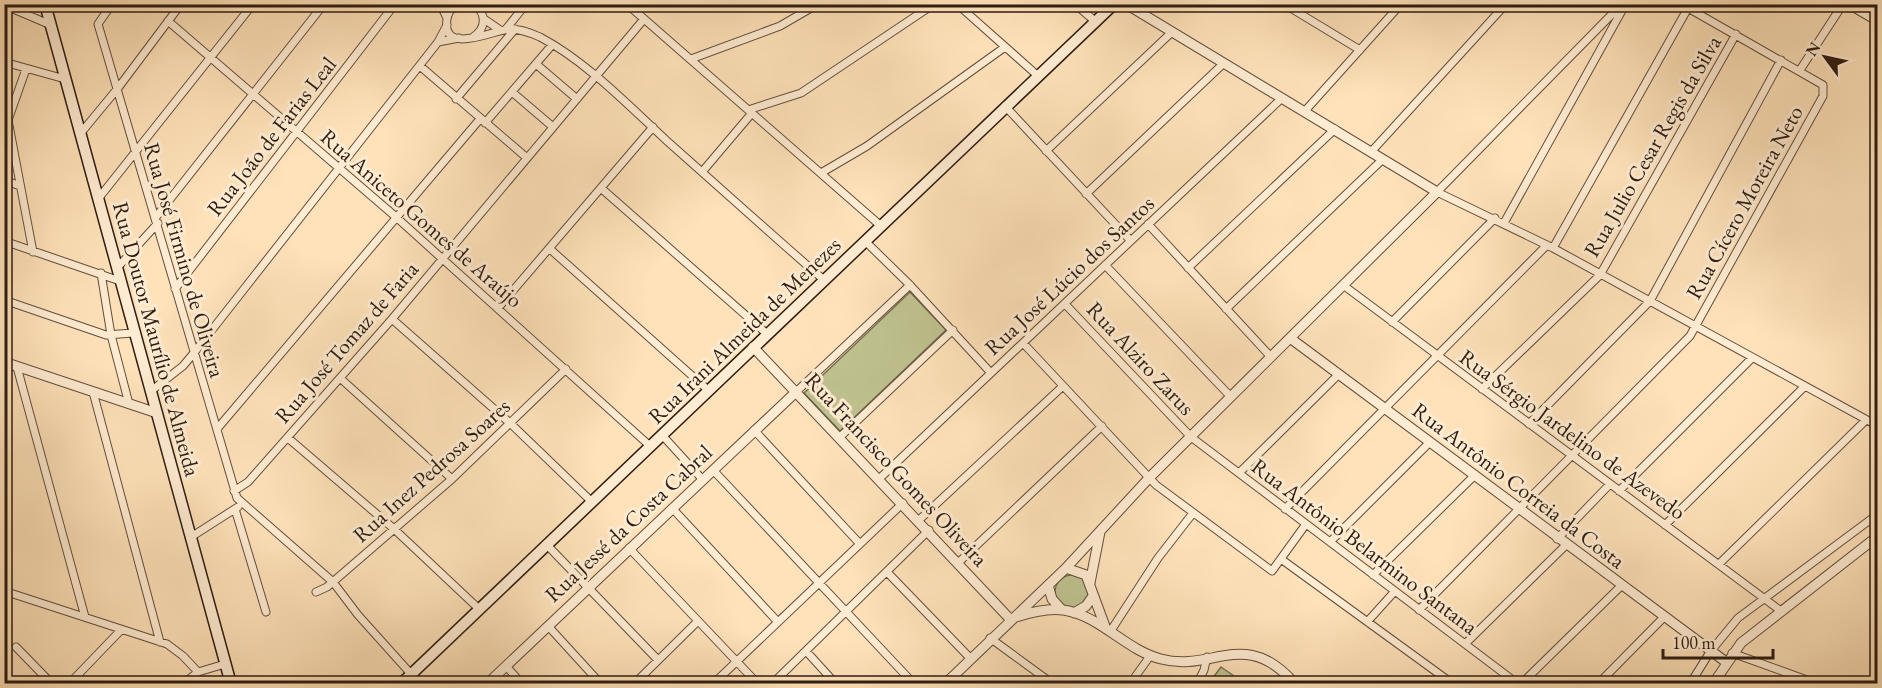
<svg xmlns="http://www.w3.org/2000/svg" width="1882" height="688" viewBox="0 0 1882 688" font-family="'EB Garamond',serif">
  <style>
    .green { fill: #bfc390; stroke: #767051; stroke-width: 1.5 }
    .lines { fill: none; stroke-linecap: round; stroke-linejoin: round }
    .minor-casing { stroke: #624e3c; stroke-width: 9 }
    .tertiary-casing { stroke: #624e3c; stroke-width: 11 }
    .secondary-casing { stroke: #2d1d12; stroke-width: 13 }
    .minor { stroke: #ffecd2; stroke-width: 7 }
    .tertiary { stroke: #ffecd2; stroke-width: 9 }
    .secondary { stroke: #ffecd2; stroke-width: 10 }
    .labels { text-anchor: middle; stroke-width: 6; stroke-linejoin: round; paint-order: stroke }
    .street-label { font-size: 22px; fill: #2d1d12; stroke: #ffecd2 }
  </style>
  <rect width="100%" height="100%" fill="#ffe2ba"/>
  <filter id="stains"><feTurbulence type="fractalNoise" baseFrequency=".00333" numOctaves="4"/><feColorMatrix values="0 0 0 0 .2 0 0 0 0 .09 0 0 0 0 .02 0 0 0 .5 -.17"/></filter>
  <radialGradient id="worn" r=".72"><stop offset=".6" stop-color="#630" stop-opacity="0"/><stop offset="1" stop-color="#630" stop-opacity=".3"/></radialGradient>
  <path class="green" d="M 910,292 L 946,330 L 840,431 L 804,393 Z
    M1055 592a17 17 0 1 1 34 0a17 17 0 1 1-34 0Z
    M 1221,667 L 1244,683 L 1209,683 Z"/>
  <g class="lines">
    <defs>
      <path id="minor" d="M 112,4 L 98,24 L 237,498 L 333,582 L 358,615 L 411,674
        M 440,4 L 447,18
        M 457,4 C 451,8 448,12 447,19 C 441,57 496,29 510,29 C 520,29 531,33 540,37 C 587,62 628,105 667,141 C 719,187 771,234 824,280
        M 627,4 L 881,226
        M 957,4 L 1037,75
        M 1075,4 L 1096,22
        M 1284,4 L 1360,50
        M 1622,4 L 1437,192 L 1553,248 L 1878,426
        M 1847,4 L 1878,22
        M 4,5 L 51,25
        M 632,9 L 643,4
        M 484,19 L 500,30
        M 168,21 L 396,217 L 650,446
        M 506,29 L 526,4
        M 473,37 C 486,29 487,14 474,4
        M 438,42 L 459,38
        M 691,59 L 780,26 L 818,4
        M 4,62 L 65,79
        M 536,64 L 577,99
        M 420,66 L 527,158
        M 26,69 L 8,120 L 33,252
        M 1800,70 L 1843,4
        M 512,92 L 553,127
        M 456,99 L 515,29
        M 1005,106 L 1130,240
        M 748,110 L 801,93 L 934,4
        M 1304,112 L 1401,4
        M 485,123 L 552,45
        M 80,134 L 118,88 L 181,4
        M 1046,151 L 1172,32
        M 1371,152 L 1506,4
        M 702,172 L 752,113
        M 821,173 L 867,146 L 1005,47
        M 4,180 L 20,186
        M 602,189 L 767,334
        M 1086,194 L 1224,63
        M 98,199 L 253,4
        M 156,217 L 324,4
        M 1504,223 L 1625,5
        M 1148,224 L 1271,357
        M 4,241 L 120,281
        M 865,241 L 910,285 L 991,373
        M 1553,248 L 1688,8
        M 550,249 L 708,390
        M 1105,265 L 1231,397
        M 117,268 L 158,223
        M 1188,268 L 1335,129
        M 101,273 L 111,335 L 129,404
        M 1343,285 L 1781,611
        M 175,289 L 395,4
        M 4,300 L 106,335 L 133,333
        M 1065,304 L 1191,437 L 1518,684
        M 498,308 L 653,127
        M 1226,309 L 1383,159
        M 392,319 L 510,423 L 591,501
        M 1392,322 L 1495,218
        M 1023,343 L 1156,485 L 1272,571 L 1306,524
        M 17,367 L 85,617
        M 340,378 L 452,479
        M 1482,389 L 1600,275 L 1736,34
        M 151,391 L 183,366 L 193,354 L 438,42 L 447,25
        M 797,391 L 910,285
        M 93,392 L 160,642
        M 1529,424 L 1650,301 L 1781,60
        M 217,429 L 480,119
        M 754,430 L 860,544
        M 662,435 L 703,480
        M 841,436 L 953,330
        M 288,438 L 393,528 L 478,608
        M 713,470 L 914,684
        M 1239,473 L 1339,374
        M 880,478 L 1282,98
        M 234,491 L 248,482 L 392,319 L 644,19
        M 1619,491 L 1752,358
        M 672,508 L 778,622
        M 235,509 L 266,612
        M 1285,509 L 1547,245
        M 919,520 L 1063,386
        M 1665,525 L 1805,386
        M 191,537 L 238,507
        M 1557,539 L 1610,484
        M 1330,542 L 1430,442
        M 546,544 L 658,660
        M 629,548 L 758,684
        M 1281,559 L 1453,684
        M 959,562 L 1102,426
        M 1719,564 L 1866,420
        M 887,572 L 971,659
        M 1373,575 L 1475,475
        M 4,580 L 7,592
        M 4,591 L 167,644 L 183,656 L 198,672
        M 316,592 L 327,587 L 452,479 L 566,369
        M 1419,610 L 1690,336 L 1823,96 L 1823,85 L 1681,4
        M 1368,621 L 1395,591
        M 548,626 L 601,684
        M 1110,632 L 1158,558 L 1193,513
        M 990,638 L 1053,684
        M 1465,644 L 1566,545
        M 16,647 L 52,684
        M 806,651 L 836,684
        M 1732,653 L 1818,684
        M 506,666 L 522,684
        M 950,678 L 957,684
        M 69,684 L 121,630
        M 183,684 L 198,672 L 225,664
        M 634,684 L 698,621
        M 713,684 L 903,503
        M 772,684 L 929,530
        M 1130,684 L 1150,656
        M 1197,684 L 1204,670 L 1207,657
        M 1521,684 L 1621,586
        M 1598,684 L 1664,617
        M 1690,684 L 1710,652 L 1738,618 L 1878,514"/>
      <path id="tertiary" d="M 1290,338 L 1726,662
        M 753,347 L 1010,619
        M 4,362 L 157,413
        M 1066,568 L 1086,575 L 1106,629
        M 1090,583 L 1100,532
        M 1048,585 L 1052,599 L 1062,610
        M 1074,613 L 1086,606 L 1093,596
        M 1013,618 C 1028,613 1046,608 1063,610 C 1100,615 1125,650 1161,659 C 1213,673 1245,626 1295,684
        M 487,684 L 797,391
        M 945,684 L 1066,568 L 1150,477 L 1437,192 L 1126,4
        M 1713,684 L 1741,643 L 1878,536"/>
      <path id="secondary" d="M 45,4 L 231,684
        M 401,684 L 1114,4"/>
    </defs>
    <use href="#minor" class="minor-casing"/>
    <use href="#tertiary" class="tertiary-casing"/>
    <use href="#secondary" class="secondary-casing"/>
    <use href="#minor" class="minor"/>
    <use href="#tertiary" class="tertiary"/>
    <use href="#secondary" class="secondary"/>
  </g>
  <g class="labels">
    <g class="street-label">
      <text transform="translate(271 136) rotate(-52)" y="8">Rua João de Farias Leal</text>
      <text transform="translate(1652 146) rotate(-60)" y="8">Rua Julio Cesar Regis da Silva</text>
      <text transform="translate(1744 202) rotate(-61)" y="8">Rua Cícero Moreira Neto</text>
      <text transform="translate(422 218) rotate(41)" y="8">Rua Aniceto Gomes de Araújo</text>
      <text transform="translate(185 260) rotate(74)" y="8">Rua José Firmino de Oliveira</text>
      <text transform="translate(1069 275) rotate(-43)" y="8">Rua José Lúcio dos Santos</text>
      <text transform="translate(744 330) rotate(-44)" y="8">Rua Irani Almeida de Menezes</text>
      <text transform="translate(157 339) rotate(75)" y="8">Rua Doutor Maurílio de Almeida</text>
      <text transform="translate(346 342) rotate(-49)" y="8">Rua José Tomaz de Faria</text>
      <text transform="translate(1141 358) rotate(47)" y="8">Rua Alziro Zarus</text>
      <text transform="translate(1573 434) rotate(36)" y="8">Rua Sérgio Jardelino de Azevedo</text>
      <text transform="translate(897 469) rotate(47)" y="8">Rua Francisco Gomes Oliveira</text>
      <text transform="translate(431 470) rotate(-42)" y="8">Rua Inez Pedrosa Soares</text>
      <text transform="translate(1519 485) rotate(37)" y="8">Rua Antônio Correia da Costa</text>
      <text transform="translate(628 523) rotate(-43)" y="8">Rua Jessé da Costa Cabral</text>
      <text transform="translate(1365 546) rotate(37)" y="8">Rua Antônio Belarmino Santana</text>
    </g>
  </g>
  <rect width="1882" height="688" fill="none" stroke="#ffe2ba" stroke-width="24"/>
  <rect x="6" y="6" width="1870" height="676" fill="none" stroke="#2d1d12" stroke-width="3"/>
  <rect x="12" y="12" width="1858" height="664" fill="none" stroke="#2d1d12" stroke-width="1.5"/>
  <g transform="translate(1825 57) rotate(303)" stroke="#ffecd2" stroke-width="4.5" paint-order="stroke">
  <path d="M0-4.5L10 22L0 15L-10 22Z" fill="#2d1d12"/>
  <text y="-9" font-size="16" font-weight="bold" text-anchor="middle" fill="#2d1d12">N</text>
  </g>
  <path d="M1663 649v9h110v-9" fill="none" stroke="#2d1d12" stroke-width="3"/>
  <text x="1672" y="649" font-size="18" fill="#2d1d12" stroke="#ffecd2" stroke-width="4.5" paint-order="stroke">100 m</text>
  <rect width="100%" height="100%" filter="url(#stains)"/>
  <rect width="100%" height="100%" fill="url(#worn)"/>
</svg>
